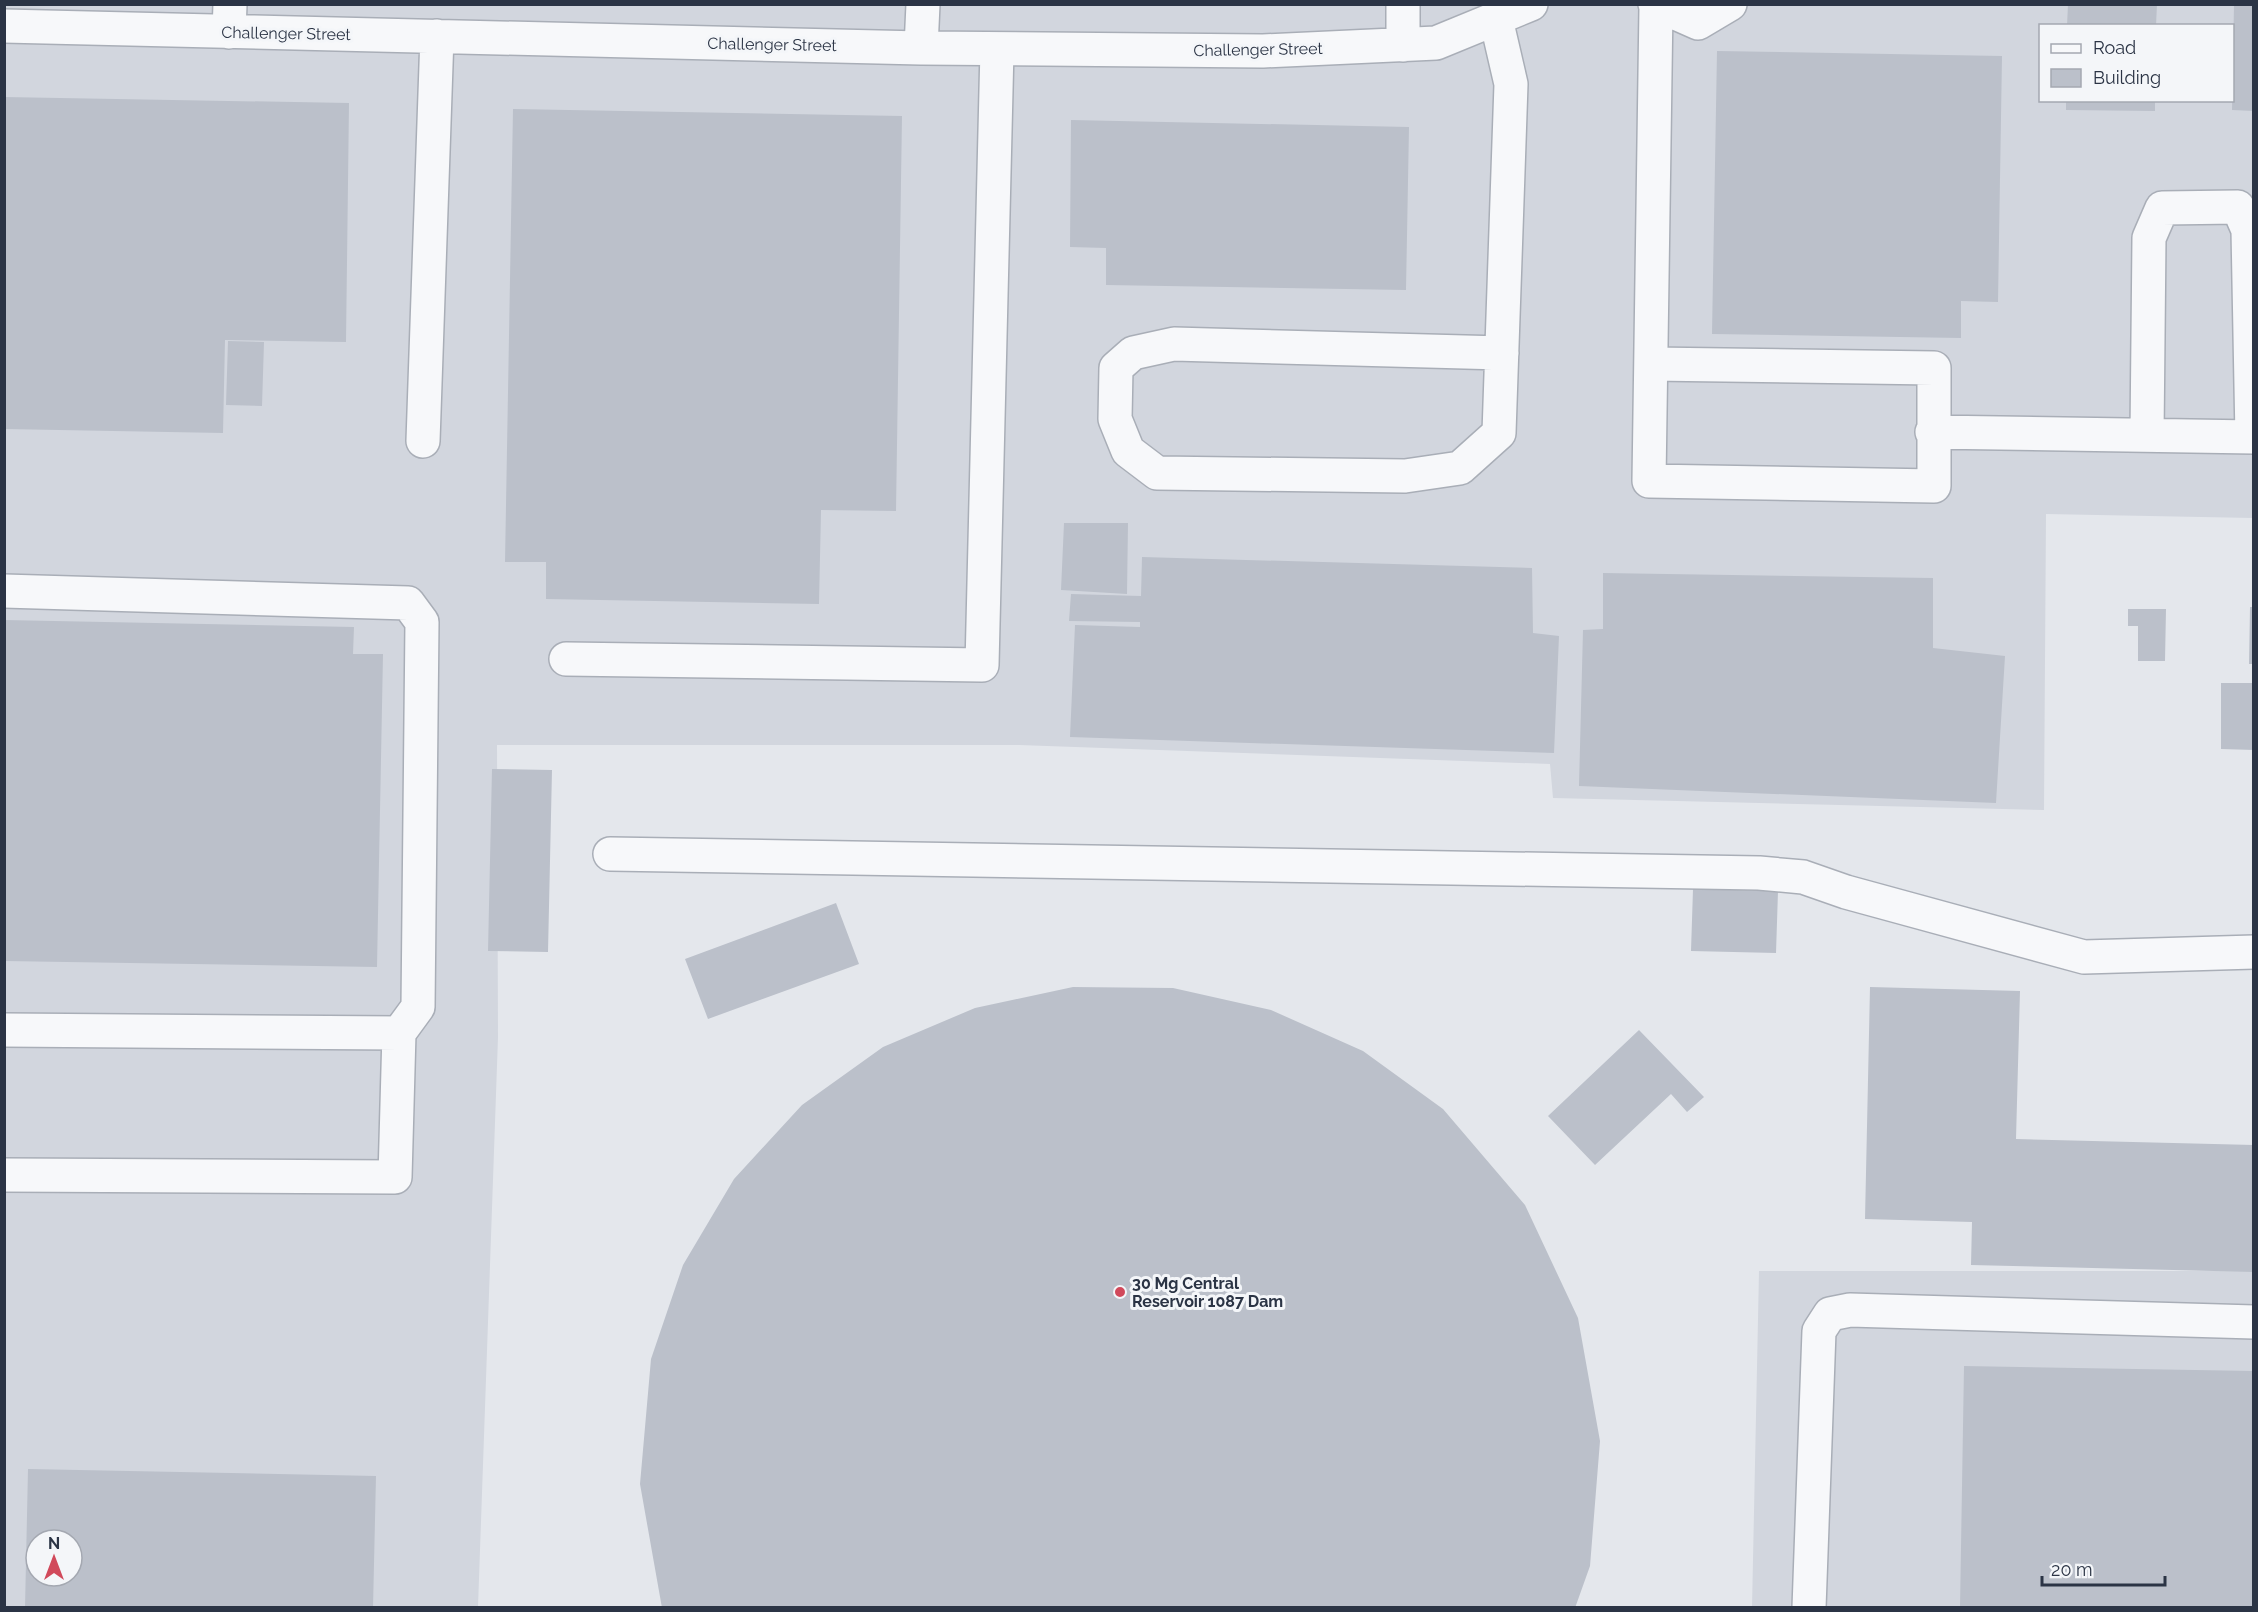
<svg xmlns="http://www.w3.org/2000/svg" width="2258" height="1612" viewBox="0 0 2258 1612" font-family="Raleway,sans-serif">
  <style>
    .built { fill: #d2d6de; fill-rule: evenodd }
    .building { fill: #bbc0ca; fill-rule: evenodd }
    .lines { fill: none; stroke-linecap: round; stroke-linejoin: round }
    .minor-casing { stroke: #a9aeb7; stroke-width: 36 }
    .minor { stroke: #f7f8fa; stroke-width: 33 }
    .poi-dot { fill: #d1495b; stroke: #f4f6f9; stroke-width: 2 }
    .labels { text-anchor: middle; stroke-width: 6; stroke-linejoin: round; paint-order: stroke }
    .street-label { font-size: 16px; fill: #2b3445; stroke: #f4f6f9 }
    .poi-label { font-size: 16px; font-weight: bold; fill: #2b3445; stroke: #f4f6f9; text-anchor: start }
  </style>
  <rect width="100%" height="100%" fill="#e4e7ec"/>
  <path class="built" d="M 5,5 L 2253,5 L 2253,518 L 2046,514 L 2044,810 L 1553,798 L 1550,764 L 1019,745 L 497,745 L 498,1037 L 478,1607 L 5,1608 ZM 2040,26 L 2232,26 L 2232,100 L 2040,100 ZM 36,1540 L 72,1540 L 72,1576 L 36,1576 Z
    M 1759,1271 L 2253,1271 L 2253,1607 L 1752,1608 Z"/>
  <path class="building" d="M 2068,4 L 2157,4 L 2156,26 L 2067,26 Z
    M 2234,4 L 2254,4 L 2254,111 L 2232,110 Z
    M 1717,51 L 2002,56 L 1998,302 L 1961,301 L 1961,338 L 1712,334 Z
    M 4,97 L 349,103 L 346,342 L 225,340 L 223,433 L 4,429 Z
    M 2066,100 L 2155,100 L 2155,111 L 2066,110 Z
    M 513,109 L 902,116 L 896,511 L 821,510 L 819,604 L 546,599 L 546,562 L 505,562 Z
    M 1071,120 L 1409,127 L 1406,290 L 1106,285 L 1106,248 L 1070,247 Z
    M 228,341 L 264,342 L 262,406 L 226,405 Z
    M 1064,523 L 1128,523 L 1127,594 L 1061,590 Z
    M 1142,557 L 1532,568 L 1533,633 L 1559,636 L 1554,753 L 1070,737 L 1075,625 L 1140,627 L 1140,622 L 1069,621 L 1071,594 L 1141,596 Z
    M 1603,573 L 1933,578 L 1933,648 L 2005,656 L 1996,803 L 1579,786 L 1583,630 L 1603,629 Z
    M 2250,607 L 2254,607 L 2254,664 L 2249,664 Z
    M 2128,609 L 2166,609 L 2165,661 L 2138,661 L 2138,626 L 2128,626 Z
    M 4,620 L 354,627 L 353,654 L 383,654 L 377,967 L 4,961 Z
    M 2221,683 L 2254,683 L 2254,750 L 2221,749 Z
    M 492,769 L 552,770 L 548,952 L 488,951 Z
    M 1693,889 L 1778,891 L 1776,953 L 1691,951 Z
    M 836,903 L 859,964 L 708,1019 L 685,959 Z
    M 1073,987 L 1173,988 L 1271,1010 L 1363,1051 L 1443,1109 L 1525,1205 L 1578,1318 L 1600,1441 L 1590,1566 L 1575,1608 L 662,1608 L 640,1484 L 651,1359 L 683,1265 L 734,1179 L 802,1105 L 883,1047 L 975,1008 Z
    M 1870,987 L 2020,991 L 2016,1139 L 2254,1145 L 2254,1272 L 1971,1265 L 1972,1222 L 1865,1219 Z
    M 1639,1030 L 1704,1097 L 1687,1112 L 1671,1094 L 1595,1165 L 1548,1116 Z
    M 1964,1366 L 2254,1371 L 2254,1608 L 1960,1608 Z
    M 28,1469 L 376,1476 L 373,1608 L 25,1608 ZM 36,1540 L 72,1540 L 72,1576 L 36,1576 Z"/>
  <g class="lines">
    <defs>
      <path id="minor" d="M 1655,4 L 1698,23 L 1730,4
        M 1496,19 L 1511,84 L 1499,433 L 1460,468 L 1405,476 L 1157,473 L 1128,451 L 1115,419 L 1116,368 L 1133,353 L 1174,344 L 1502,353
        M 4,26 L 921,48 L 1263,51 L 1436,43 L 1531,4
        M 229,32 L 230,4
        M 1403,45 L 1403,4
        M 921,48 L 923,4
        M 1651,364 L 1934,368 L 1934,486 L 1649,481 L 1656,6
        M 1932,432 L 2254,437
        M 2147,435 L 2149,238 L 2162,208 L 2238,207 L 2248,230 L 2252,437
        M 423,441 L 437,36
        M 4,591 L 408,603 L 422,622 L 418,1007 L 399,1033
        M 566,659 L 982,665 L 997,49
        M 610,854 L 1759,873 L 1803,877 L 1846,892 L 2084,957 L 2254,952
        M 4,1030 L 399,1033 L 395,1177 L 4,1175
        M 1809,1608 L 1819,1331 L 1830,1314 L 1850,1310 L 2254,1322"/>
    </defs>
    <use href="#minor" class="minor-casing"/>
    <use href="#minor" class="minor"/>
  </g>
  <circle class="poi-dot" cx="1120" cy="1292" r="6"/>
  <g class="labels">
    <g class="street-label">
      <text transform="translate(286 33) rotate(1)" y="6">Challenger Street</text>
      <text transform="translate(772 44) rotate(1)" y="6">Challenger Street</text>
      <text transform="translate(1258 49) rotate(-1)" y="6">Challenger Street</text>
    </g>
    <g class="poi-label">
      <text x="1132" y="1289">30 Mg Central<tspan x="1132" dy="18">Reservoir 1087 Dam</tspan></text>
    </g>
  </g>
  <rect width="2258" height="1612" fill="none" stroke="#2b3445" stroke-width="12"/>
  <rect x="2039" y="24" width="195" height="78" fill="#f4f6f9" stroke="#a4a8b1" stroke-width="1.5"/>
  <rect x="2051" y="44" width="30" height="9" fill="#f7f8fa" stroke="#a4a8b1" stroke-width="1.5"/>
  <text x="2093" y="54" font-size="18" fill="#2b3445">Road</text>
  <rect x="2051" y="69" width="30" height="18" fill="#bbc0ca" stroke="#a4a8b1" stroke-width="1.5"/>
  <text x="2093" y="84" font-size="18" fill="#2b3445">Building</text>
  <g transform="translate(54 1558)"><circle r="28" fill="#f4f6f9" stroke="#a4a8b1" stroke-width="1.5"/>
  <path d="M0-4.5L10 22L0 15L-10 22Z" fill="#d1495b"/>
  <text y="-9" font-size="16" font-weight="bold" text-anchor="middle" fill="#2b3445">N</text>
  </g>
  <path d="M2042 1576v9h123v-9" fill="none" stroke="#2b3445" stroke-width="3"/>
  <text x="2051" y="1576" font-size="18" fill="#2b3445" stroke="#f4f6f9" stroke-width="4.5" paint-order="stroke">20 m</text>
</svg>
